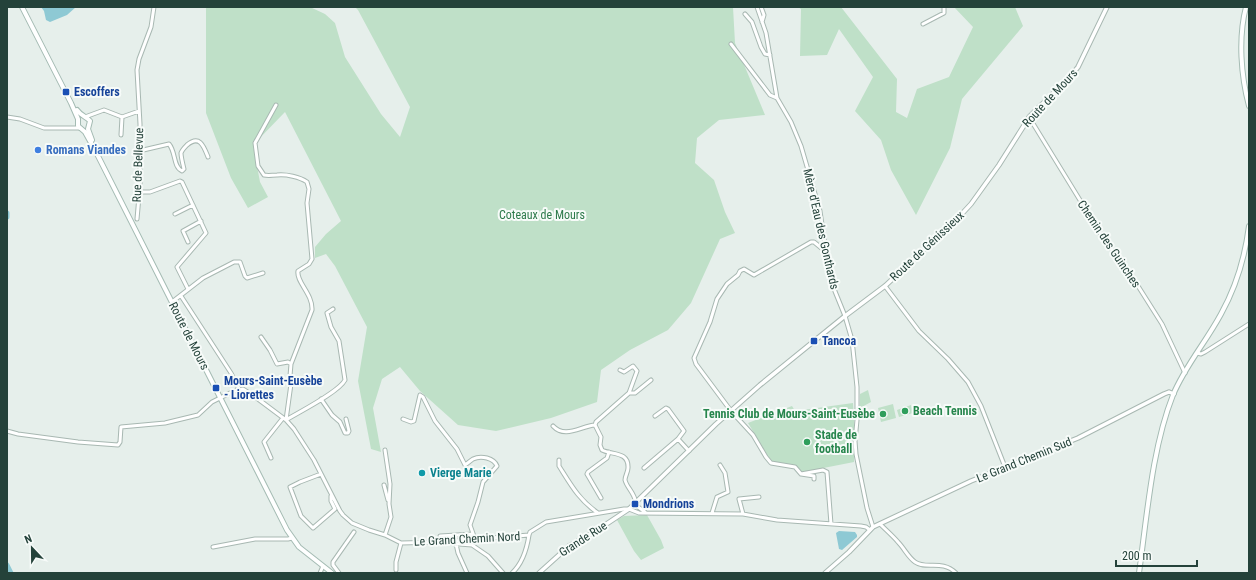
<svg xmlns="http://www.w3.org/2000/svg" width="1256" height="580" viewBox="0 0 1256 580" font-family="'Roboto Condensed',sans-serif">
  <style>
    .green { fill: #bfe0c8 }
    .water { fill: #8ec9d4 }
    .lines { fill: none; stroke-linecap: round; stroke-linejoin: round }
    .river { stroke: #8ec9d4; stroke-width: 5 }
    .minor-casing { stroke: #a8b8b2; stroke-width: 5 }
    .tertiary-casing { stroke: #a8b8b2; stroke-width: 5.5 }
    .secondary-casing { stroke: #a4bbb3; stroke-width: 6 }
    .minor { stroke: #fff; stroke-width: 3 }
    .tertiary { stroke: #fff; stroke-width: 3.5 }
    .secondary { stroke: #fff; stroke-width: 4 }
    .transit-dot { fill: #1a4fb4; stroke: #f7fbf9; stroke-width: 1.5 }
    .shop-dot { fill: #3f7fe0; stroke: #f7fbf9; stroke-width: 1.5 }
    .leisure-dot { fill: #2e9e5b; stroke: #f7fbf9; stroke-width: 1.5 }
    .culture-dot { fill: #0f9aa8; stroke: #f7fbf9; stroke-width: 1.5 }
    .labels { text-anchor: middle; stroke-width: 4; stroke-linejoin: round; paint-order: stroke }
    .transit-label { font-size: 12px; font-weight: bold; fill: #164399; stroke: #f7fbf9; text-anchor: start }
    .street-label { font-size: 12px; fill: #24423a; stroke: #f7fbf9 }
    .shop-label { font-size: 12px; font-weight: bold; fill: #366cbe; stroke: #f7fbf9; text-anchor: start }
    .park-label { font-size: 12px; fill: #2d7a4b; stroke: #f7fbf9 }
    .leisure-label { font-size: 12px; font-weight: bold; fill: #27864d; stroke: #f7fbf9; text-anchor: start }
    .culture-label { font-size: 12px; font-weight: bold; fill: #0d838f; stroke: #f7fbf9; text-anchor: start }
  </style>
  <rect width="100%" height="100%" fill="#e6efeb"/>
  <path class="green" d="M 206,7 L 310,7 L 325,14 L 335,23 L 345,57 L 381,114 L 400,137 L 410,107 L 358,10 L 355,7 L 733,7 L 735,43 L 765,115 L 719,120 L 697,138 L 695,163 L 714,180 L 725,212 L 735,233 L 720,239 L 691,303 L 668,330 L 630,350 L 601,370 L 597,402 L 551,418 L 496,431 L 458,425 L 420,391 L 400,367 L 382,379 L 373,408 L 381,452 L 371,449 L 358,381 L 367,327 L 335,266 L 326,254 L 315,258 L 315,247 L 326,234 L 341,221 L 285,112 L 253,145 L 260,182 L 268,197 L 248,208 L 231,178 L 206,113 Z
    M 798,7 L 841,7 L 897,79 L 896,112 L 907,118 L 917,89 L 949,77 L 973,27 L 954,7 L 1015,7 L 1023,26 L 962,99 L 950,148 L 916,215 L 891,170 L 881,140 L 855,111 L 873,77 L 839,29 L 827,55 L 800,56 L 801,9 Z
    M 868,390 L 871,402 L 860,408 L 860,394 Z
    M 853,403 L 854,420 L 854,462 L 803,472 L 771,461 L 748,423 L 792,406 L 795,411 Z
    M 893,404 L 896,418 L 881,422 L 878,408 Z
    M 911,405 L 913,413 L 899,417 L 897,410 Z
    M 647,515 L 661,540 L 664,548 L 641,560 L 634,551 L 617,520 L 624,516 Z"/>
  <path class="water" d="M 41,7 L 76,7 L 67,15 L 50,22 L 46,20 L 44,11 Z
    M 839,531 L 855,532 L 857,535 L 857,537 L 842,550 L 839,549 L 836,533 Z"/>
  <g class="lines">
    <path class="river" d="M 7,213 L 7,217
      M 7,565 L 11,573"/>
    <defs>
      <path id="minor" d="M 757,7 L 766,33 L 777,98 L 791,122 L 801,146 L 820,211 L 830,279 L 845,316 L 852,340 L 857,387 L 857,420 L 855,441 L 856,454 L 867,508 L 873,527
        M 761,7 L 764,15 L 762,22
        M 745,14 L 752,22 L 761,47 L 765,54 L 770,55
        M 923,24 L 944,13 L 944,7
        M 731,44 L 770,95 L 777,98
        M 276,105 L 255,143 L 258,166 L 264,175 C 269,176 272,175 277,175 C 286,174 300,177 307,182 L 309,189 L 307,203 L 312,259 L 309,264 L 298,271 C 296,282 313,294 312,310 L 291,364 L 290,376 L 291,384 L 286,420
        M 7,117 L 20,119 L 44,128 L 80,128
        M 85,117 L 104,110 L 122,117 L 139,111
        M 1029,117 L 1102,236 L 1138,286 L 1162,324 L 1185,373
        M 121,135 L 122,117
        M 139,151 L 169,144 C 176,152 173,167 182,171 L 184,169 C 183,165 181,157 181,153 C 182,150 185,147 187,145 C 200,134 204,147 208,157
        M 139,192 L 150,192 L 180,181 L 182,182 L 206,233 L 177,267 L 188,289
        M 175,214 L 193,205
        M 137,219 L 140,185 L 140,124 L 137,70 L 139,59 L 151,27 L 154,7
        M 188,242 L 183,231 L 201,221
        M 825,251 L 814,242 L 811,242 L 754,275 L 744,269 L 740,271 L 738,275 L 727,284 L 717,299 L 710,322 L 694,358 L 696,364 L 731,411 L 753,435 L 766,457 L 771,463 L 795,467 L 801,474 L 823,470 L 827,472 L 831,524
        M 885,286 L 919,331 L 948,359 L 968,382 L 981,406 L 1005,467
        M 181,296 L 231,373 L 239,389
        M 172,302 L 203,278 L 234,262 L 240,262 L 245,276 L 247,278 L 263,273
        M 261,337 L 270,350 L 277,364 L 288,362 L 291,364
        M 1197,353 L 1201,354 L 1205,352 L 1249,324
        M 620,370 L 624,372 L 633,366 L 637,371 L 629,393 L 596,422 L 595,425 L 601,437 L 600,445 L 602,450 C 611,455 629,451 628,468 C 628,472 625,476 625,480 C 627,488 634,492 636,503
        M 629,393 L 635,393 L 651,380
        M 321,399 L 332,415 L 340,422 L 345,433 L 348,433 L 349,431 L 346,419
        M 655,416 L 666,408 L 668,409 L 684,431 L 678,439 L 689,451
        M 403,419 L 411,422 L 414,421 L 420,395 L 423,397 L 435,421 L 457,449 L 465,465 C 468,463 470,461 473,459 C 481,455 494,458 497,466 L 483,482 L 478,502 L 470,525 L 475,539
        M 286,420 C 299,412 339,392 345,380 L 339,341 L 331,327 L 327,313 L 333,309
        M 553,426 C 565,439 581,426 595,425
        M 7,431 L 18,434 L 78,442 L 118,445 L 120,442 L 121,427 L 165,423 L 198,415 L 212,402 L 234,391 L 243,389 L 254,396 L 286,420 L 294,429 L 314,460 L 340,511 L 343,515 L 352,523 L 369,530 L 385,535 L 401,543 L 442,542 L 529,535 L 530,532 L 546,522 L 624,509 L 629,509 L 639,513 L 743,514 L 777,520 L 861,526 L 866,527 L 870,530
        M 385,450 L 390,484 L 389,504 L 391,517 L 385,535
        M 271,458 L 264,442 L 283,418
        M 559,460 L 559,466 C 571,485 579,500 598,513
        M 644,468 L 678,439
        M 321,474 L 300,482 L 290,487 L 301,516 L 313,528 L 335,509 L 331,501 L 331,496
        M 801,474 L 814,476 L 814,479
        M 384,485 L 388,500
        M 601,498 L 587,474 L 588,472 L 607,458 L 609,452
        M 634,504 L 645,512
        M 712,513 L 717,497 L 728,492 L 725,473 L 720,465
        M 743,514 L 739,499 L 759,497
        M 880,524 C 886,530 893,536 898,542 C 904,548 908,557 915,562 C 926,570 942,559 956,573
        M 440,536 L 473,534
        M 446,543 L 472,545 L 488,556 L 503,573
        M 456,544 L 458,553 L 467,573
        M 213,547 L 255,539 L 288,539 L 292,538
        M 396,570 L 396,562 L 401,543
        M 320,573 L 323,566
        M 339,573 L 333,565 L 333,562 L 354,532
        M 512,573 C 522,564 527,548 529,535"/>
      <path id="tertiary" d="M 539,573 L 569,546 L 596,531 L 629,509 L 716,424 L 760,385 L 845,316 L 885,286 L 958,218 L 971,204 L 999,165 L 1030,116 L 1070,77 L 1078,67 L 1107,7
        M 825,573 L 849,552 L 873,527 L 971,481 L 1078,438 L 1164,394 L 1169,392 L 1174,394"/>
      <path id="secondary" d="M 22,7 L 71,103 L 78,119 L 78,126 L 85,132 L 95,150 L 287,530 L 299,547 L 332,573
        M 1246,7 C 1238,38 1241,76 1249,106
        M 77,110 C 81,116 87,117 90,121 L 88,129 L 92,140
        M 1139,573 C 1147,516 1152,448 1173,395 C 1185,366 1206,342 1221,314 C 1236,287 1245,257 1249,226"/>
    </defs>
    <use href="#minor" class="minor-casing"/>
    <use href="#tertiary" class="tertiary-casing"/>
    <use href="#secondary" class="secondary-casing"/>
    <use href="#minor" class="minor"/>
    <use href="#tertiary" class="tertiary"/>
    <use href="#secondary" class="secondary"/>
  </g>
  <g class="transit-dot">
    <rect x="62" y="88" width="8" height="8" rx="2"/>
    <rect x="810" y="337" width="8" height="8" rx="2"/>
    <rect x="212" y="384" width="8" height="8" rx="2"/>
    <rect x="631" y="500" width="8" height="8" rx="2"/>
  </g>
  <circle class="shop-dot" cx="38" cy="150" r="4"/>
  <g class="leisure-dot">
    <circle cx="905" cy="411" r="4"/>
    <circle cx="883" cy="414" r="4"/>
    <circle cx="807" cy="442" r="4"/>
  </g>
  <circle class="culture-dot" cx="422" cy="473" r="4"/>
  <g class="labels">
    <g class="transit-label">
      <text x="74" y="96">Escoffers</text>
      <text x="822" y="345">Tancoa</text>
      <text x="224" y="385">Mours-Saint-Eusèbe<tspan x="224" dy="14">- Liorettes</tspan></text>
      <text x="643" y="508">Mondrions</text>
    </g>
    <g class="street-label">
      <text transform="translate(1050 98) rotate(-47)" y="4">Route de Mours</text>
      <text transform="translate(138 165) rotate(-88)" y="4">Rue de Bellevue</text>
      <text transform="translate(821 229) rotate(77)" y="4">Mère d'Eau des Gonthards</text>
      <text transform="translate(1109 244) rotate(56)" y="4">Chemin des Guinches</text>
      <text transform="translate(927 246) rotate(-43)" y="4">Route de Génissieux</text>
      <text transform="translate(189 336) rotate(63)" y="4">Route de Mours</text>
      <text transform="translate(1024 460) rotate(-22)" y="4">Le Grand Chemin Sud</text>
      <text transform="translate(467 539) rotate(-3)" y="4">Le Grand Chemin Nord</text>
      <text transform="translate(583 539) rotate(-33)" y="4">Grande Rue</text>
    </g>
    <g class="shop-label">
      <text x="46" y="154">Romans Viandes</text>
    </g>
    <g class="park-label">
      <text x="542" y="219">Coteaux de Mours</text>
    </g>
    <g class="leisure-label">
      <text x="913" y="415">Beach Tennis</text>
      <text x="875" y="418" text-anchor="end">Tennis Club de Mours-Saint-Eusèbe</text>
      <text x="815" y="439">Stade de<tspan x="815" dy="14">football</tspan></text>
    </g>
    <g class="culture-label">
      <text x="430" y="477">Vierge Marie</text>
    </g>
  </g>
  <rect width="1256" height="580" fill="none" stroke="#24423a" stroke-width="16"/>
  <g transform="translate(32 548) rotate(338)" stroke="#f7fbf9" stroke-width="3" paint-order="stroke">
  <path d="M0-3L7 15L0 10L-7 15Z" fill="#24423a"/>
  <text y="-6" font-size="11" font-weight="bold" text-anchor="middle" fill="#24423a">N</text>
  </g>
  <path d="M1116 560v6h81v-6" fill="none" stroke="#24423a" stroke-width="2"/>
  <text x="1122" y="560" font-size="12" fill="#24423a" stroke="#f7fbf9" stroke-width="3" paint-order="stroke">200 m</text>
</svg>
